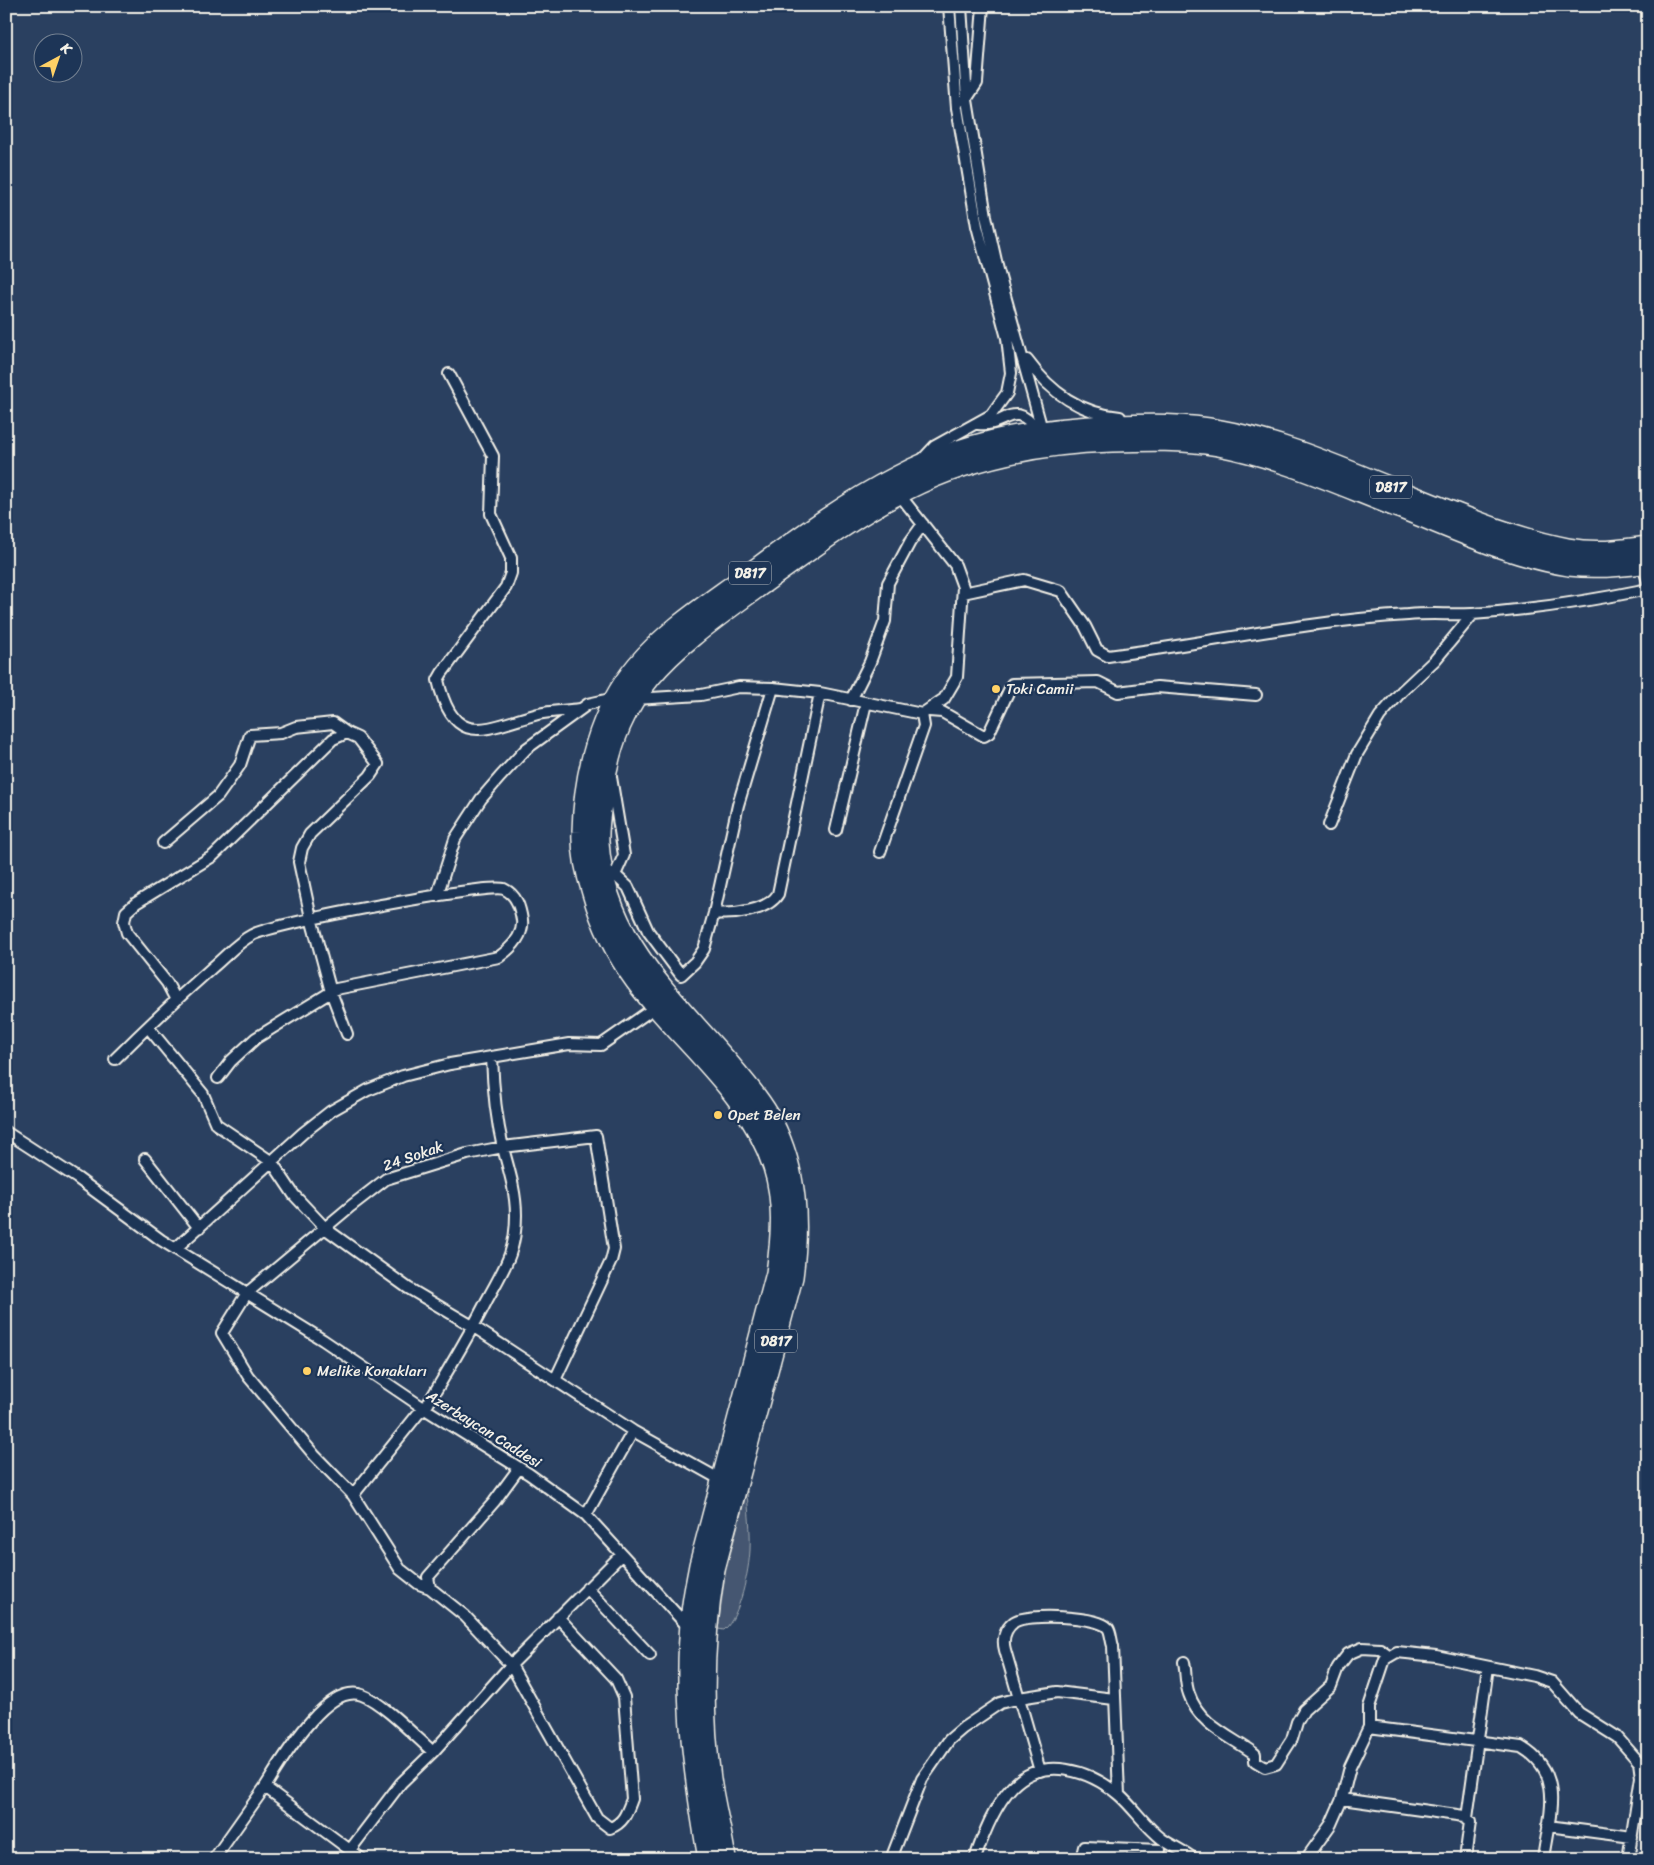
<svg xmlns="http://www.w3.org/2000/svg" width="1654" height="1865" viewBox="0 0 1654 1865" font-family="Sriracha,sans-serif">
  <style>
    .green { fill: #445771; stroke: #9ca4ac }
    .lines { fill: none; stroke-linecap: round; stroke-linejoin: round }
    .street-casing { stroke: #f4f1e8; stroke-width: 14 }
    .highway-casing { stroke: #f4f1e8; stroke-width: 22 }
    .street { stroke: #1d3557; stroke-width: 10 }
    .highway { stroke: #1d3557; stroke-width: 19 }
    .poi-dot { fill: #ffd166; stroke: #1d3557; stroke-width: 2 }
    .labels { text-anchor: middle; stroke-width: 4.5; stroke-linejoin: round; paint-order: stroke }
    .shield { fill: #1d3557; stroke: #b4b9bc; stroke-width: 1 }
    .shield-label { font-size: 14px; font-weight: bold; fill: #f4f1e8 }
    .poi-label { font-size: 15px; fill: #f4f1e8; stroke: #1d3557; text-anchor: start }
    .street-label { font-size: 15px; fill: #f4f1e8; stroke: #1d3557 }
  </style>
  <rect width="100%" height="100%" fill="#2a4060"/>
  <filter id="ink" filterUnits="userSpaceOnUse"><feTurbulence type="fractalNoise" baseFrequency=".02" numOctaves="2"/><feDisplacementMap in="SourceGraphic" scale="10" xChannelSelector="R" yChannelSelector="G"/><feConvolveMatrix kernelMatrix="1 2 1 2 8 2 1 2 1" color-interpolation-filters="sRGB"/></filter>
  <g filter="url(#ink)">
    <path class="green" d="M 747,1491 C 748,1510 751,1530 750,1550 C 749,1570 740,1617 724,1630 L 718,1629 L 725,1574 Z"/>
    <g class="lines">
      <defs>
        <path id="street" d="M 961,6 L 967,100 L 986,216 L 998,270 L 1043,433
          M 965,101 L 977,83 L 983,6
          M 1027,360 C 1051,393 1080,413 1120,417
          M 449,374 L 493,456 L 491,514 L 511,558 L 511,573 L 506,587 L 442,673 L 438,680 C 454,752 488,727 538,714 C 551,711 566,711 580,709
          M 978,424 C 1007,428 1012,397 1038,431
          M 922,460 L 935,446 L 991,415 L 1007,393 L 1011,373 L 1007,338 L 977,226 L 957,108 L 949,6
          M 1642,564 L 1648,581
          M 963,593 L 1024,580 L 1061,591 L 1085,626 L 1097,650 L 1108,656 C 1208,643 1307,621 1408,615 C 1429,613 1451,615 1472,614 C 1531,610 1590,601 1648,589
          M 635,699 L 701,695 L 739,687 L 773,688
          M 851,700 L 870,662 L 885,621 L 888,583 L 910,542 L 923,524
          M 929,711 L 942,712 L 984,736 L 989,733 L 1012,684 L 1098,682 L 1118,692 L 1157,687 L 1256,695
          M 611,777 L 624,855 L 615,875
          M 1329,825 L 1357,754 L 1380,716 L 1402,691 L 1435,660 L 1473,614
          M 836,830 L 866,703
          M 163,843 L 218,796 L 240,765 L 250,735 L 281,733 L 296,727 L 333,723 L 347,733
          M 880,852 L 924,726 L 922,714
          M 600,875 L 615,875 L 628,887 L 648,931 L 681,975 L 695,962 L 704,949 L 714,913 L 738,805 L 773,688 L 820,693 L 922,714 L 944,699 L 957,677 L 963,587 L 955,565 L 899,494
          M 437,896 L 455,839 L 481,799 L 500,777 L 526,749 L 588,704 L 615,698
          M 714,913 C 732,915 768,911 778,894 L 820,693
          M 176,1000 L 167,983 L 127,933 L 124,922 L 126,912 L 136,903 L 213,856 L 333,739 L 347,733 L 358,738 L 378,764 L 370,776 L 310,834 L 302,848 L 299,862 L 311,918 L 331,992 L 347,1034
          M 148,1027 L 203,1094 L 216,1124 L 272,1162 L 294,1195 L 326,1229 L 408,1288 L 474,1327 L 633,1431 L 721,1480
          M 115,1059 C 147,1027 180,996 214,966 C 226,956 238,942 252,935 C 273,923 488,883 504,889 C 517,895 520,908 522,920 C 524,936 510,949 499,957 L 336,989 L 256,1038 L 231,1061 L 218,1078
          M 6,1132 L 77,1178 L 161,1240 L 323,1340 L 425,1409 L 529,1474 L 586,1515 L 689,1628
          M 145,1159 L 199,1228
          M 175,1249 L 303,1133 L 331,1111 L 368,1090 L 403,1076 L 450,1064 L 569,1044 L 601,1045 L 657,1006
          M 519,1468 L 494,1502 L 428,1577 L 430,1588 L 465,1616 L 511,1665 L 597,1818 L 610,1828 C 624,1823 627,1812 632,1799 L 624,1697 L 616,1679 L 558,1617
          M 353,1495 L 418,1414 L 425,1409 C 446,1373 468,1338 487,1300 C 504,1268 516,1253 516,1215 C 516,1192 509,1170 503,1148 C 496,1118 493,1088 492,1057
          M 586,1515 L 633,1431
          M 430,1588 L 419,1584 L 400,1569 L 353,1495 L 315,1456 L 248,1376 L 222,1333 L 247,1293 L 351,1206 L 386,1179 L 467,1154 L 503,1147 L 596,1136 L 614,1249 L 611,1261 L 555,1380
          M 587,1588 L 650,1655
          M 1184,1662 C 1186,1672 1185,1684 1189,1694 C 1199,1725 1230,1736 1255,1754 L 1255,1761 L 1265,1767 L 1276,1764 L 1292,1739 L 1297,1722 L 1304,1710 L 1331,1686 L 1338,1667 L 1348,1654 L 1362,1648 L 1380,1649 L 1390,1656
          M 1369,1727 L 1521,1747 C 1566,1773 1549,1815 1543,1859
          M 1040,1771 L 1005,1650 C 1002,1639 1005,1629 1014,1622 C 1026,1613 1098,1616 1108,1628 C 1111,1632 1111,1641 1113,1646 L 1119,1795
          M 265,1787 C 281,1762 326,1682 362,1695 C 382,1702 416,1737 433,1752
          M 1342,1799 L 1464,1816 L 1470,1822 L 1465,1859
          M 1467,1818 L 1488,1667
          M 1548,1826 L 1632,1837
          M 350,1850 L 401,1783 L 433,1752 L 511,1665 L 621,1555
          M 214,1859 L 265,1787 L 362,1859
          M 891,1859 L 922,1779 L 949,1740 L 963,1728 L 1000,1703 L 1019,1698 L 1057,1692 L 1114,1699
          M 975,1859 C 983,1835 994,1806 1012,1787 C 1043,1755 1089,1770 1119,1795 C 1134,1808 1145,1826 1162,1839 C 1172,1846 1184,1851 1194,1859
          M 1081,1859 L 1084,1847 L 1160,1850
          M 1306,1859 L 1331,1824 L 1342,1799 L 1350,1767 L 1369,1727 L 1369,1707 L 1385,1659 L 1397,1652 L 1436,1656 L 1534,1676 L 1552,1682 L 1579,1713 L 1617,1737 L 1639,1762 L 1641,1777 L 1628,1859"/>
        <path id="highway" d="M 708,1859 C 694,1778 682,1697 691,1614 C 692,1598 696,1582 699,1565 L 776,1273 C 781,1238 784,1201 773,1167 C 748,1090 681,1044 635,981 C 616,955 601,925 592,893 C 586,874 581,852 582,832 C 583,774 599,710 637,665 C 667,629 710,602 748,574 C 796,539 844,503 897,476 C 964,441 1039,427 1113,425 C 1149,424 1185,423 1221,430 C 1282,441 1340,467 1398,490 C 1453,511 1509,537 1568,548 C 1594,553 1621,550 1648,546
          M 726,1859 C 722,1832 715,1806 711,1779 C 702,1711 704,1637 715,1569 L 793,1277 C 800,1223 798,1171 773,1122 C 762,1101 746,1083 731,1065 C 672,996 605,939 599,842 C 598,825 602,806 604,789 C 617,691 670,652 745,597 C 797,560 849,519 907,490 C 970,458 1041,444 1112,442 C 1147,441 1183,440 1218,446 C 1281,458 1341,486 1401,509 C 1455,530 1511,557 1569,566 C 1595,569 1621,567 1648,563"/>
      </defs>
      <use href="#street" class="street-casing"/>
      <use href="#highway" class="highway-casing"/>
      <use href="#street" class="street"/>
      <use href="#highway" class="highway"/>
    </g>
  </g>
  <g class="poi-dot">
    <circle cx="996" cy="689" r="5"/>
    <circle cx="718" cy="1115" r="5"/>
    <circle cx="307" cy="1371" r="5"/>
  </g>
  <g class="labels">
    <g class="shield">
      <rect x="1370" y="475.5" width="42" height="23" rx="4"/>
      <rect x="729" y="561.5" width="42" height="23" rx="4"/>
      <rect x="755" y="1329.5" width="42" height="23" rx="4"/>
    </g>
    <g class="shield-label">
      <text x="1391" y="492">D817</text>
      <text x="750" y="578">D817</text>
      <text x="776" y="1346">D817</text>
    </g>
    <g class="poi-label">
      <text x="1006" y="694">Toki Camii</text>
      <text x="728" y="1120">Opet Belen</text>
      <text x="317" y="1376">Melike Konakları</text>
    </g>
    <g class="street-label">
      <text transform="translate(413 1156) rotate(-19)" y="5">24 Sokak</text>
      <text transform="translate(484 1429) rotate(32)" y="5">Azerbaycan Caddesi</text>
    </g>
  </g>
  <rect width="1654" height="1865" fill="none" stroke="#1d3557" stroke-width="25"/>
  <rect x="12" y="12" width="1629" height="1840" fill="none" stroke="#f4f1e8" stroke-width="2" filter="url(#ink)"/>
  <g transform="translate(58 58) rotate(40)"><circle r="24" fill="#1d3557" stroke="#738091"/>
  <path d="M0-4L9 19L0 12L-9 19Z" fill="#ffd166"/>
  <text y="-8" font-size="14" font-weight="bold" text-anchor="middle" fill="#f4f1e8">K</text>
  </g>
</svg>
